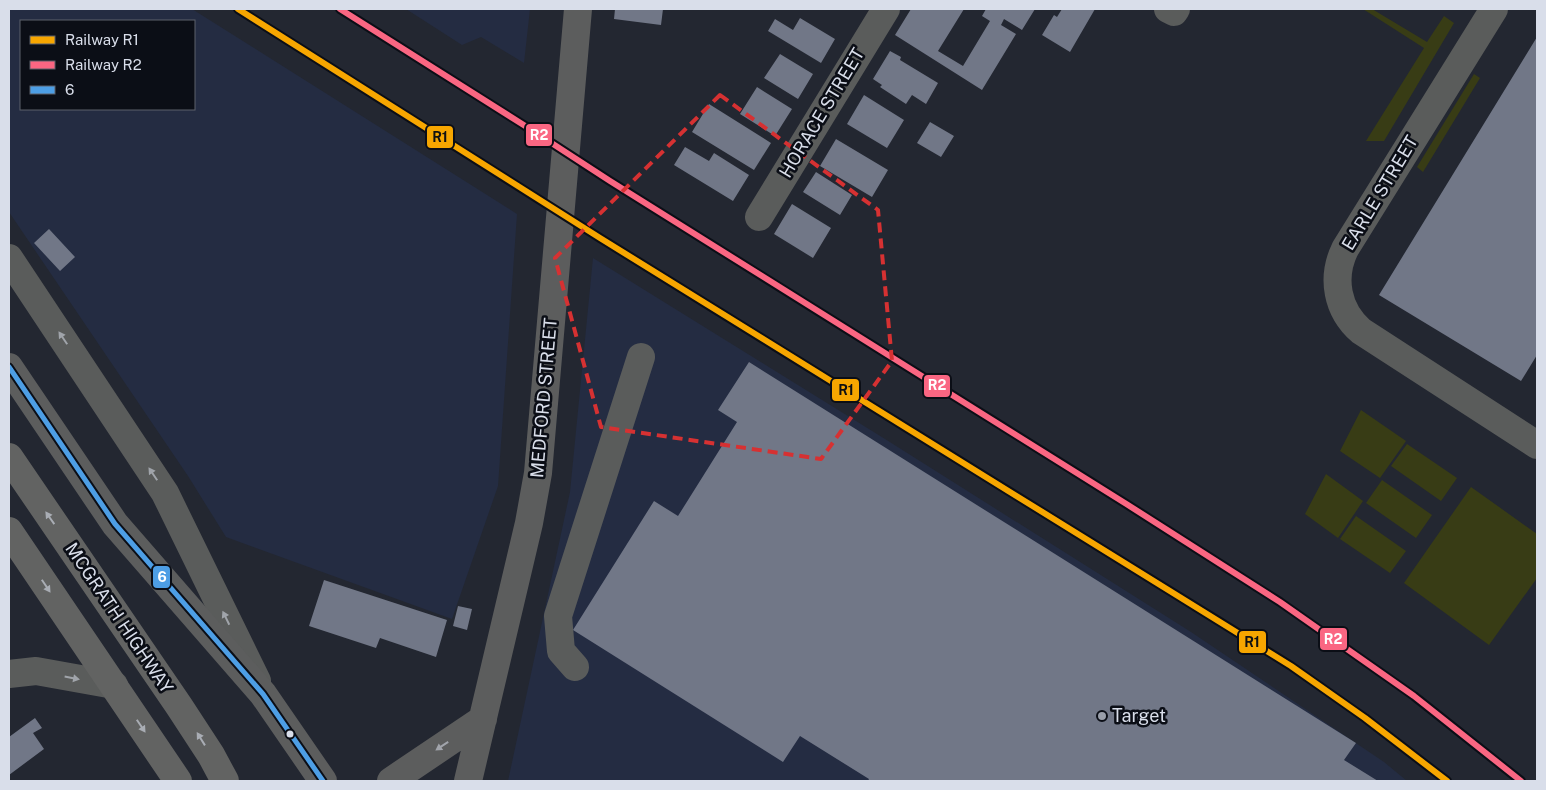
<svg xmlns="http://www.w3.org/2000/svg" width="1546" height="790" viewBox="0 0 1546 790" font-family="'Public Sans',sans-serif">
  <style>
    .built { fill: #242c42; fill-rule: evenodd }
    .green { fill: #383c15 }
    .building { fill: #717787 }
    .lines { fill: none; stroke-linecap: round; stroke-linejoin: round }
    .minor { stroke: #5a5c5b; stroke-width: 28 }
    .major { stroke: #5c5d5d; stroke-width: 28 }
    .highway { stroke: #626362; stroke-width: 28 }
    .bus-1-casing { stroke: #0b0e16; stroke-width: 9 }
    .bus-1 { stroke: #4d9ee5; stroke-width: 5 }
    .rail-1-casing { stroke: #0b0e16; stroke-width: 10 }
    .rail-2-casing { stroke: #0b0e16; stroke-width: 10 }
    .rail-1 { stroke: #f7a600; stroke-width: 6 }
    .rail-2 { stroke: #fa6682; stroke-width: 6 }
    .oneway { fill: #a0a4aa }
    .oneway2 { fill: #a9adb4 }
    .oneway3 { fill: #a1a4ab }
    .marked { fill: none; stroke: #d63132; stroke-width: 4; stroke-dasharray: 10 6; stroke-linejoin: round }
    .poi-dot { fill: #999ea9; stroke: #0b0e16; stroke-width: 2 }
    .bus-dot { fill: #d9deea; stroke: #0b0e16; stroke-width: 2 }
    .labels { text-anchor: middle; stroke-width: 5; stroke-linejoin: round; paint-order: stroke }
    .street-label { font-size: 18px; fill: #d9deea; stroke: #0b0e16 }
    .poi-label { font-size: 18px; fill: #d9deea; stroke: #0b0e16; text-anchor: start }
    .line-badge { stroke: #0b0e16; stroke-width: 2 }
    .badge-label { font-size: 14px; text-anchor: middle; font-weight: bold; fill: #fff }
    .pale-badge-label { font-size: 14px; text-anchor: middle; font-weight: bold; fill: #111 }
  </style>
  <rect width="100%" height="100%" fill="#232731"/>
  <path class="built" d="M 9,9 L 192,9 L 517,214 L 498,486 L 452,619 L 226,537 L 188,476 L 9,212 ZM 21,21 L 194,21 L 194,109 L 21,109 Z
    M 406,9 L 530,9 L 524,63 L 481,37 L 462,45 Z
    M 593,258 L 885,439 L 1191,632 L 1384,762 L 1407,781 L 508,781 L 570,492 Z"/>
  <path class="green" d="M 1363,9 L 1372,9 L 1427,42 L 1444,16 L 1454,23 L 1384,141 L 1366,141 L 1424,48 Z
    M 1474,74 L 1480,78 L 1423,172 L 1417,167 Z
    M 1361,410 L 1406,441 L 1380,478 L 1340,451 Z
    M 1407,444 L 1457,478 L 1441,501 L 1391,466 Z
    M 1326,474 L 1363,501 L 1338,538 L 1305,514 Z
    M 1382,480 L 1432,515 L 1416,538 L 1366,503 Z
    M 1471,487 L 1537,534 L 1537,578 L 1489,645 L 1404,583 Z
    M 1356,516 L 1406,551 L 1390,573 L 1340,539 Z"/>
  <path class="building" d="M 615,9 L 663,9 L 661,25 L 614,19 Z
    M 911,9 L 964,9 L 938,51 L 963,66 L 990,21 L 982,16 L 986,9 L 1035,9 L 1022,30 L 1004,19 L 1001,25 L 1016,34 L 982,90 L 895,35 Z
    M 1062,9 L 1095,9 L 1070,52 L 1042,35 L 1054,15 L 1057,17 Z
    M 800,18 L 835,39 L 821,63 L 768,31 L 775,19 L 793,30 Z
    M 1537,37 L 1537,355 L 1521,381 L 1379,295 Z
    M 890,51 L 901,57 L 900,60 L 938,83 L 926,104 L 912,95 L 906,104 L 880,87 L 882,85 L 873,79 Z
    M 780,54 L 813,74 L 798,99 L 764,78 Z
    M 757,87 L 792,109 L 775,136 L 740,114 Z
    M 864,95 L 904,120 L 887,148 L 847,124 Z
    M 709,104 L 771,143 L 754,170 L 692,132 Z
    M 930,122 L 954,136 L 941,157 L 917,143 Z
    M 836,139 L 888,170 L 872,197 L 820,166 Z
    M 685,147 L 709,161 L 714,153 L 749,175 L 733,201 L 674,165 Z
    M 816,172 L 852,195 L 840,215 L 803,192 Z
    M 792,204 L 831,228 L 813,258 L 774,234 Z
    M 49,229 L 75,257 L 60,271 L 34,243 Z
    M 749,362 L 1356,743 L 1344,760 L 1378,781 L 868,781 L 869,779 L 800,736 L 783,762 L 573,630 L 654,501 L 678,516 L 737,422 L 718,410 Z
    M 324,580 L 447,620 L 436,657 L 380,638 L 376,648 L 309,626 Z
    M 458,606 L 472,609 L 467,630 L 453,626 Z
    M 35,718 L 42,728 L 33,733 L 44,749 L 9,775 L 9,737 Z"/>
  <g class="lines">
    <path class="minor" d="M 1168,9 L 1174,12 L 1176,9
      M 1494,9 L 1345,249 C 1331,278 1337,310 1361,331 L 1537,445
      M 759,217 L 886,9
      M 9,258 L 165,493 L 257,681
      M 575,667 L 561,651 L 558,616 L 641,357
      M 9,674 L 36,671 L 114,685"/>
    <path class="major" d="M 9,367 L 115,524 L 263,694 L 323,781
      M 391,781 L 483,719
      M 468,781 L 529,523 L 538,473 L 578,9"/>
    <path class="highway" d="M 9,457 L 179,706 L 211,755 L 225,781
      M 9,531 L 178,781"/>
    <defs>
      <path id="bus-1" d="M 9,367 L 115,524 L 263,694 L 323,781"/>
    </defs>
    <use href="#bus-1" class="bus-1-casing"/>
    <use href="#bus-1" class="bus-1"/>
    <defs>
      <path id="rail-1" d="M 238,9 L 600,238 L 1291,666 L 1365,718 L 1447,781"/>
      <path id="rail-2" d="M 340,9 L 530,129 L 610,181 L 1128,505 L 1280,602 L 1414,696 L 1521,781"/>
    </defs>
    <use href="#rail-1" class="rail-1-casing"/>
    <use href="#rail-2" class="rail-2-casing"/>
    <use href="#rail-1" class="rail-1"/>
    <use href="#rail-2" class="rail-2"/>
  </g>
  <defs><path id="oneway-solid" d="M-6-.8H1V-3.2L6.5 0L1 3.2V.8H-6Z" transform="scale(1.25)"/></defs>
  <g class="oneway">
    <use href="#oneway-solid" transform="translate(63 338) rotate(-124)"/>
    <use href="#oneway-solid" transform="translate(153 474) rotate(-124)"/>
    <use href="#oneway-solid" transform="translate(226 618) rotate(-116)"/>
    <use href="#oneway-solid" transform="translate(72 678) rotate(11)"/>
  </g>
  <g class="oneway2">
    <use href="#oneway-solid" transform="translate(50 518) rotate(-125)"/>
    <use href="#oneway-solid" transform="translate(46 586) rotate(56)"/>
    <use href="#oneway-solid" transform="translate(141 726) rotate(56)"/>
    <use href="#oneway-solid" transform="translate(201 739) rotate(-122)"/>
  </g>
  <use class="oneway3" href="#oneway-solid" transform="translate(442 746) rotate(146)"/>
  <path class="marked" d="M 720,95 L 878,210 L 892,361 L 821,459 L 601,427 L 555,258 Z"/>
  <circle class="poi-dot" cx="1102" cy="716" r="5"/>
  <circle class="bus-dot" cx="290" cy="734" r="4.5"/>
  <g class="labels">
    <g class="street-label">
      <text transform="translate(822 113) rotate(-59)" y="6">HORACE STREET</text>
      <text transform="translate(1380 193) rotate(-59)" y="6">EARLE STREET</text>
      <text transform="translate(544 398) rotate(-85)" y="6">MEDFORD STREET</text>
      <text transform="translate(119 618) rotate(56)" y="6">MCGRATH HIGHWAY</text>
    </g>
    <g class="poi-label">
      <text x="1112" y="722">Target</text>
    </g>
  </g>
  <g class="line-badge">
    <rect x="525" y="123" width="28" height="24" rx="5" fill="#fa6682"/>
    <rect x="426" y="125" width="28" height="24" rx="5" fill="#f7a600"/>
    <rect x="923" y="374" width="28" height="24" rx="5" fill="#fa6682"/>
    <rect x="831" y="378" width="29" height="24" rx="5" fill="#f7a600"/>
    <rect x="152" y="565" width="19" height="24" rx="5" fill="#4d9ee5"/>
    <rect x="1319" y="627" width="29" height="24" rx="5" fill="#fa6682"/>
    <rect x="1238" y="630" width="29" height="24" rx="5" fill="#f7a600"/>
  </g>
  <g class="badge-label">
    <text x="539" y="140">R2</text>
    <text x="937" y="390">R2</text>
    <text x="162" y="582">6</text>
    <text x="1333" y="644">R2</text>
  </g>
  <g class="pale-badge-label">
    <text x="440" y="142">R1</text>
    <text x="846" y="395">R1</text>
    <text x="1252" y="647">R1</text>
  </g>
  <rect width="1546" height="790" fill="none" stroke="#d9deea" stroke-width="20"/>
  <rect x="20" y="20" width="175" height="90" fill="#0b0e16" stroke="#5d616b"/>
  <rect x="30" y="36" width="25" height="8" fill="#f7a600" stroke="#5d616b"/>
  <text x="65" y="45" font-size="15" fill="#d9deea">Railway R1</text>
  <rect x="30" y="61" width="25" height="8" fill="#fa6682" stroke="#5d616b"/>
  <text x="65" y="70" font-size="15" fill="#d9deea">Railway R2</text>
  <rect x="30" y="86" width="25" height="8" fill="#4d9ee5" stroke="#5d616b"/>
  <text x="65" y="95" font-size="15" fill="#d9deea">6</text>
</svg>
